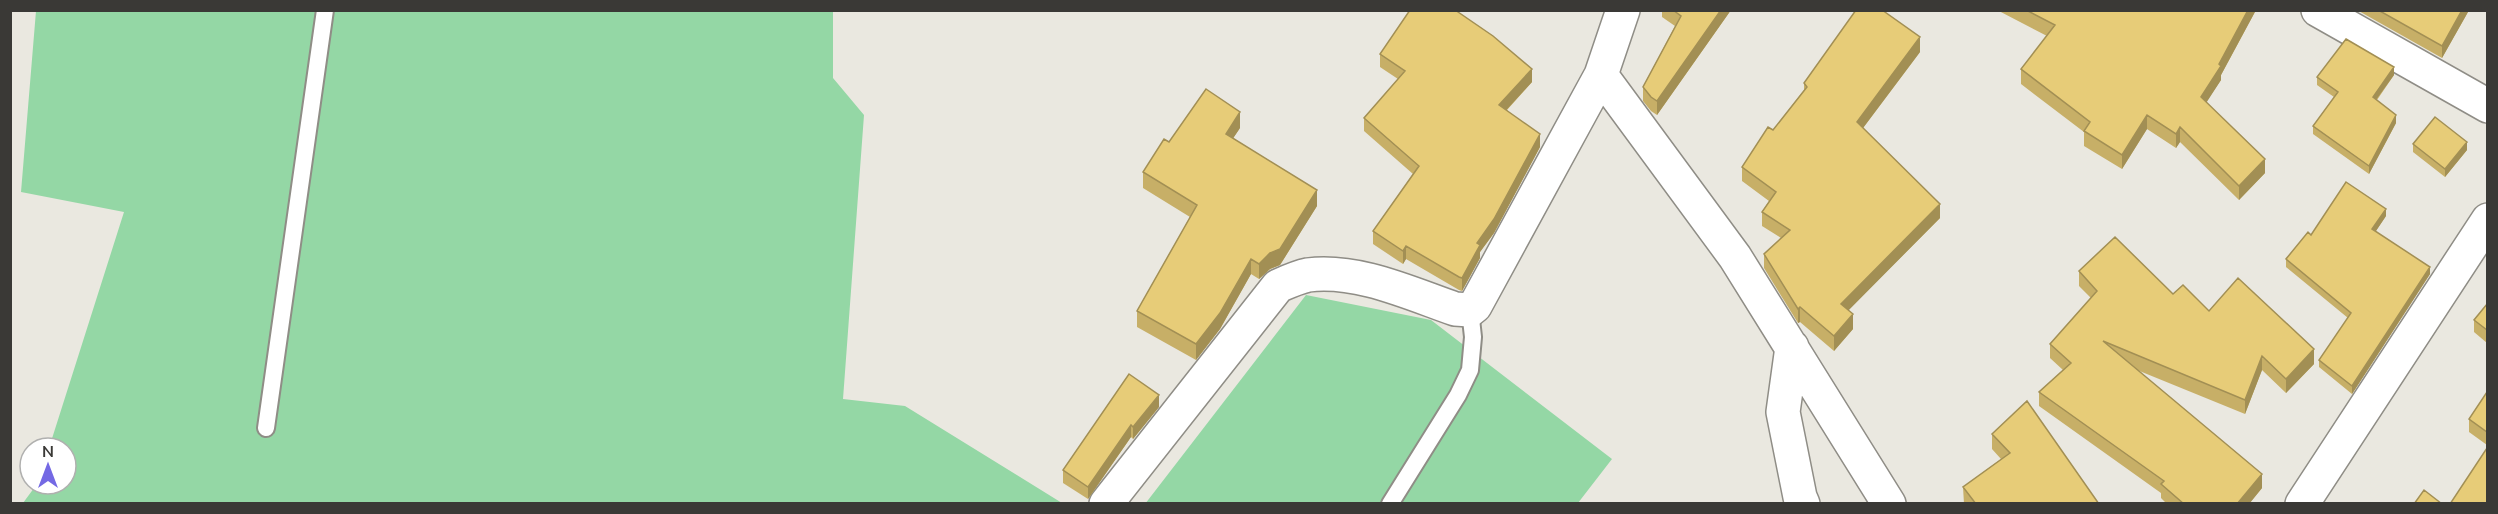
<svg xmlns="http://www.w3.org/2000/svg" width="2498" height="514" viewBox="0 0 2498 514" font-family="'Nunito Sans',sans-serif">
  <style>
    .green { fill: #94d7a5 }
    .lines { fill: none; stroke-linecap: round; stroke-linejoin: round }
    .lane-casing { stroke: #8f8d86; stroke-width: 20 }
    .street-casing { stroke: #8f8d86; stroke-width: 36 }
    .lane { stroke: #fff; stroke-width: 16 }
    .street { stroke: #fff; stroke-width: 33 }
    .wall { fill: #c7af67 }
    .shaded-wall { fill: #a28f54 }
    .building { fill: #e7cc78; stroke: #a28f54; stroke-width: 1.5 }
  </style>
  <rect width="100%" height="100%" fill="#eae8e0"/>
  <path class="green" d="M 36,11 L 833,11 L 833,78 L 864,115 L 843,399 L 905,406 L 1062,503 L 23,503 L 37,484 L 66,484 L 66,448 L 49,448 L 124,212 L 21,192 Z
    M 1306,295 L 1431,320 L 1612,459 L 1578,503 L 1145,504 Z"/>
  <g class="lines">
    <defs>
      <path id="lane" d="M 266,428 L 325,10
        M 1390,504 L 1458,395 L 1470,370 L 1473,337 L 1470,310"/>
      <path id="street" d="M 2318,10 L 2488,106
        M 1601,75 L 1735,257 L 1889,504
        M 1792,347 L 1783,412 L 1800,497 L 1803,504
        M 1106,504 L 1278,286 C 1287,282 1298,277 1308,275 C 1358,269 1409,293 1455,309 L 1470,310 L 1475,306 L 1601,75 L 1623,10
        M 2302,504 L 2488,220"/>
    </defs>
    <use href="#lane" class="lane-casing"/>
    <use href="#street" class="street-casing"/>
    <use href="#lane" class="lane"/>
    <use href="#street" class="street"/>
  </g>
  <path class="wall" d="M 1662,10 L 1731,10 L 1657,115 L 1651,111 L 1643,101 L 1643,87 L 1675,26 L 1662,17 Z
    M 1997,10 L 2256,10 L 2221,75 L 2221,80 L 2206,102 L 2265,173 L 2239,200 L 2180,142 L 2176,148 L 2147,129 L 2122,169 L 2084,146 L 2084,132 L 2021,84 L 2021,69 L 2047,36 Z
    M 2357,10 L 2468,10 L 2468,12 L 2442,58 Z
    M 1920,52 L 1863,128 L 1940,218 L 1848,310 L 1853,329 L 1834,351 L 1800,322 L 1798,323 L 1764,268 L 1764,254 L 1781,238 L 1762,226 L 1762,212 L 1769,201 L 1742,181 L 1742,167 L 1773,130 L 1804,90 L 1804,83 Z
    M 1380,54 L 1532,82 L 1507,110 L 1540,147 L 1494,233 L 1480,252 L 1480,258 L 1462,291 L 1459,290 L 1406,259 L 1403,264 L 1373,244 L 1373,231 L 1413,174 L 1364,131 L 1364,118 L 1398,79 L 1380,67 Z
    M 2394,75 L 2377,100 L 2396,123 L 2369,174 L 2313,134 L 2313,126 L 2334,97 L 2317,85 L 2317,77 Z
    M 1240,128 L 1233,138 L 1317,206 L 1280,265 L 1270,269 L 1259,279 L 1251,274 L 1220,329 L 1196,360 L 1137,327 L 1137,311 L 1190,217 L 1143,188 L 1143,172 Z
    M 2413,144 L 2467,150 L 2445,177 L 2413,152 Z
    M 2386,216 L 2375,232 L 2430,274 L 2352,394 L 2319,367 L 2319,360 L 2348,318 L 2286,267 L 2286,259 L 2311,235 Z
    M 2079,271 L 2173,294 L 2209,311 L 2314,364 L 2286,393 L 2262,370 L 2245,414 L 2137,370 L 2262,488 L 2249,504 L 2167,504 L 2161,498 L 2161,493 L 2039,406 L 2039,392 L 2063,370 L 2050,358 L 2050,344 L 2091,298 L 2079,286 Z
    M 2487,304 L 2487,343 L 2474,332 L 2474,320 Z
    M 2487,392 L 2487,445 L 2469,432 L 2469,419 Z
    M 1159,407 L 1133,439 L 1131,437 L 1088,499 L 1063,483 L 1063,470 Z
    M 1992,434 L 2099,504 L 1964,504 L 1963,487 L 2001,459 L 1992,449 Z"/>
  <path class="shaded-wall" d="M 1721,10 L 1731,10 L 1657,115 L 1657,101 Z
    M 2248,10 L 2256,10 L 2221,75 L 2221,80 L 2201,111 L 2201,97 Z
    M 2462,10 L 2468,10 L 2468,12 L 2442,58 L 2442,46 Z
    M 1920,37 L 1920,52 L 1857,136 L 1857,122 Z
    M 2394,67 L 2394,75 L 2373,104 L 2373,97 Z
    M 1532,69 L 1532,82 L 1499,118 L 1499,105 Z
    M 1240,112 L 1240,128 L 1226,149 L 1226,134 Z
    M 2147,115 L 2147,129 L 2122,169 L 2122,155 Z
    M 2396,115 L 2396,123 L 2369,174 L 2369,166 Z
    M 2180,127 L 2180,142 L 2176,148 L 2176,134 Z
    M 1540,134 L 1540,147 L 1494,233 L 1480,252 L 1480,258 L 1462,291 L 1462,278 L 1477,243 Z
    M 2467,142 L 2467,150 L 2445,177 L 2445,169 Z
    M 2265,159 L 2265,173 L 2239,200 L 2239,186 Z
    M 1317,190 L 1317,206 L 1280,265 L 1270,269 L 1259,279 L 1259,264 Z
    M 1940,204 L 1940,218 L 1841,318 L 1841,304 Z
    M 2386,209 L 2386,216 L 2372,237 L 2372,229 Z
    M 1406,246 L 1406,259 L 1403,264 L 1403,251 Z
    M 1251,259 L 1251,274 L 1220,329 L 1196,360 L 1196,344 Z
    M 2430,267 L 2430,274 L 2352,394 L 2352,386 Z
    M 1800,307 L 1800,322 L 1798,323 L 1798,309 Z
    M 1853,314 L 1853,329 L 1834,351 L 1834,336 Z
    M 2314,349 L 2314,364 L 2286,393 L 2286,379 Z
    M 2262,356 L 2262,370 L 2245,414 L 2245,400 Z
    M 1159,395 L 1159,407 L 1133,439 L 1133,427 Z
    M 1131,425 L 1131,437 L 1088,499 L 1088,487 Z
    M 2262,474 L 2262,488 L 2249,504 L 2237,504 Z"/>
  <path class="building" d="M 1410,10 L 1455,10 L 1493,36 L 1532,69 L 1499,105 L 1540,134 L 1494,219 L 1477,243 L 1480,245 L 1462,278 L 1459,277 L 1406,246 L 1403,251 L 1373,231 L 1419,166 L 1364,118 L 1405,71 L 1380,54 Z
    M 1673,10 L 1721,10 L 1657,101 L 1651,97 L 1643,87 L 1681,16 Z
    M 1856,10 L 1882,10 L 1920,37 L 1857,122 L 1940,204 L 1841,304 L 1853,314 L 1834,336 L 1800,307 L 1798,309 L 1764,254 L 1790,230 L 1762,212 L 1776,192 L 1742,167 L 1768,127 L 1773,130 L 1807,87 L 1804,83 Z
    M 2026,10 L 2248,10 L 2219,64 L 2221,66 L 2201,97 L 2265,159 L 2239,186 L 2180,127 L 2176,134 L 2147,115 L 2122,155 L 2084,131 L 2090,122 L 2021,69 L 2055,25 Z
    M 2378,10 L 2462,10 L 2442,46 Z
    M 2346,39 L 2394,67 L 2373,97 L 2396,115 L 2369,166 L 2313,126 L 2338,92 L 2317,77 Z
    M 1206,89 L 1240,112 L 1226,134 L 1317,190 L 1280,249 L 1270,253 L 1259,264 L 1251,259 L 1220,313 L 1196,344 L 1137,311 L 1197,205 L 1143,172 L 1164,139 L 1169,142 Z
    M 2435,117 L 2467,142 L 2445,169 L 2413,144 Z
    M 2346,182 L 2386,209 L 2372,229 L 2430,267 L 2352,386 L 2319,360 L 2351,313 L 2286,259 L 2308,232 L 2311,235 Z
    M 2115,237 L 2173,294 L 2183,285 L 2209,311 L 2238,278 L 2314,349 L 2286,379 L 2262,356 L 2245,400 L 2103,341 L 2262,474 L 2237,504 L 2184,504 L 2161,484 L 2164,481 L 2039,392 L 2071,363 L 2050,344 L 2097,291 L 2079,271 Z
    M 2487,304 L 2487,330 L 2474,320 Z
    M 1129,374 L 1159,395 L 1133,427 L 1131,425 L 1088,487 L 1063,470 Z
    M 2487,392 L 2487,432 L 2469,419 Z
    M 2027,401 L 2099,504 L 1976,504 L 1963,487 L 2010,453 L 1992,434 Z
    M 2487,448 L 2487,504 L 2450,504 Z
    M 2424,490 L 2442,504 L 2414,504 Z"/>
  <rect width="2498" height="514" fill="none" stroke="#3a3936" stroke-width="24"/>
  <g transform="translate(48 466)"><circle r="28" fill="#ffffff" stroke="#b0b0af" stroke-width="1.5"/>
  <path d="M0-4.5L10 22L0 15L-10 22Z" fill="#7469e4"/>
  <text y="-9" font-size="16" font-weight="bold" text-anchor="middle" fill="#3a3936">N</text>
  </g>
</svg>
